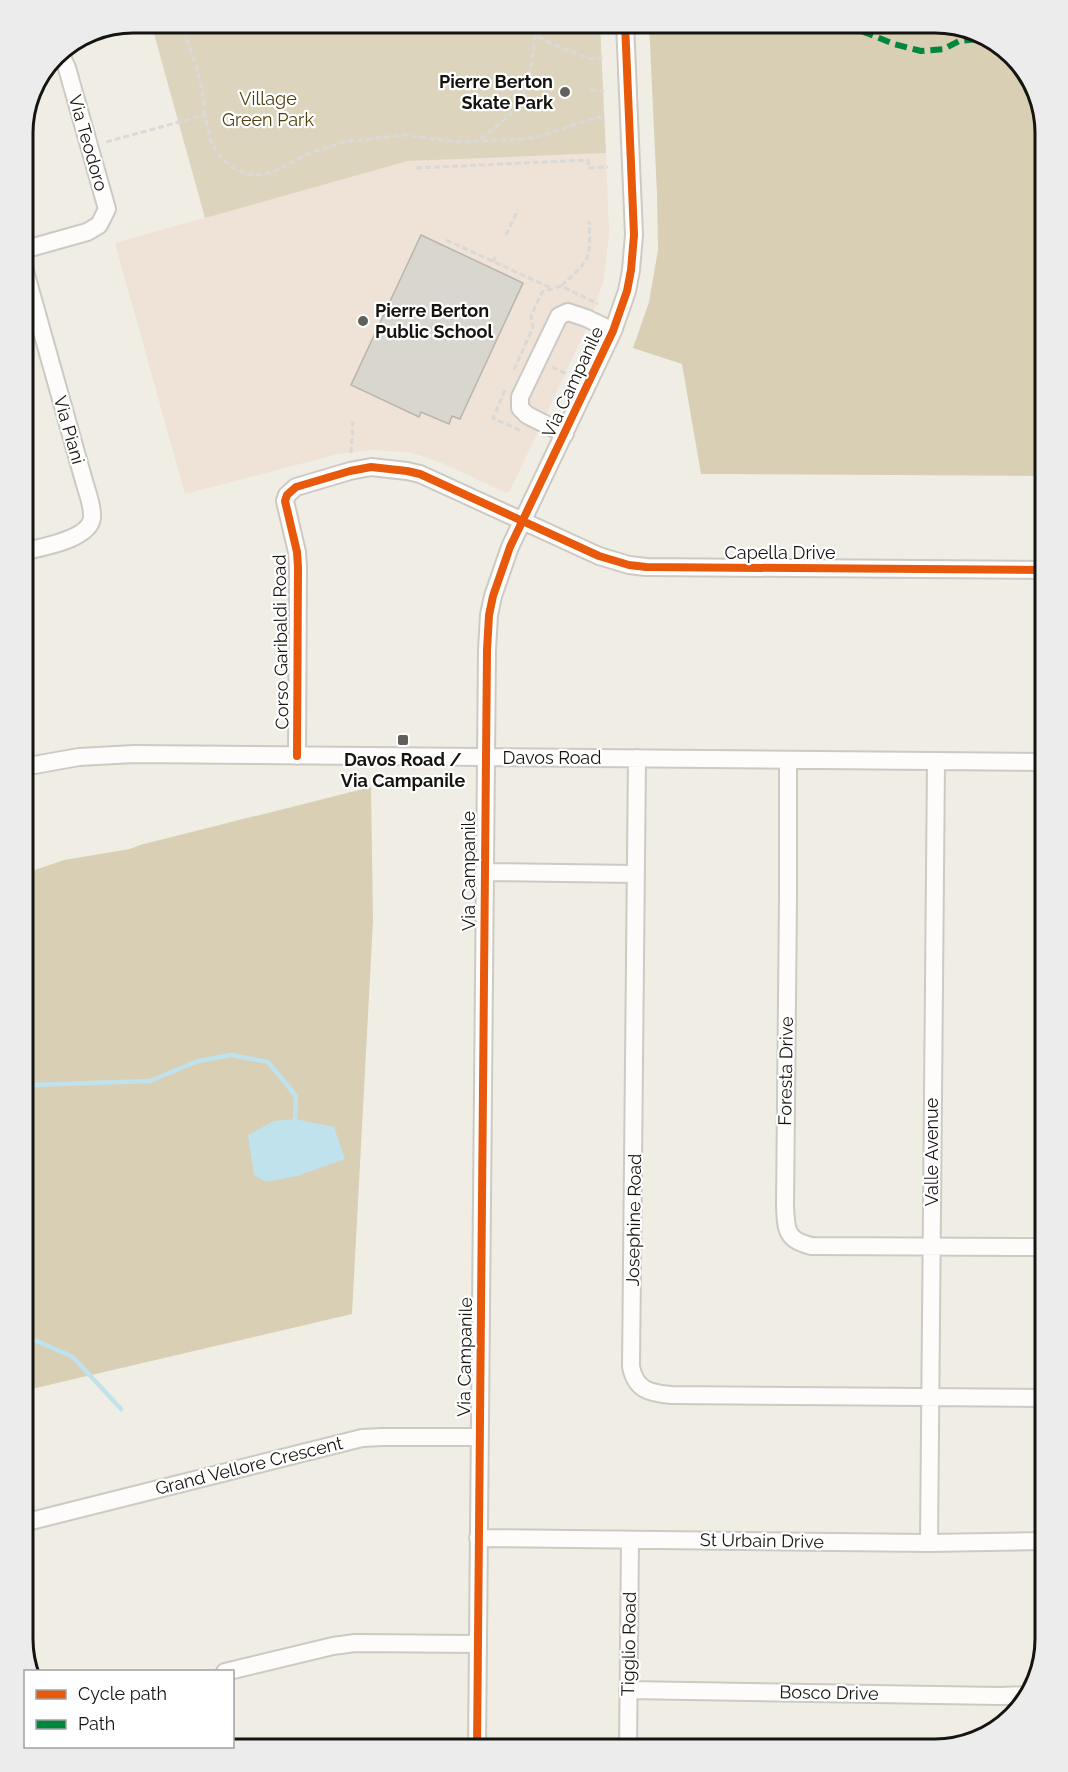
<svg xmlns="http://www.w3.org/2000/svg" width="1068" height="1772" viewBox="0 0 1068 1772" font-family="Raleway,sans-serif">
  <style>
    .education { fill: #efe2d7 }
    .green { fill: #ddd4bd }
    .forest { fill: #d8cfb5 }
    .water { fill: #c0e2ed }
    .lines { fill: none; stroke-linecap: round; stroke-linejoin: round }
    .stream { stroke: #c0e2ed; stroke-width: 4.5 }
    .building { fill: #d9d6d0; stroke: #b8b5af; stroke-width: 1.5 }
    .minor-casing { stroke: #cccac3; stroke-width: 20 }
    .path { stroke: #d9d9d7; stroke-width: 3; stroke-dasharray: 6 3; stroke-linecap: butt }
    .minor { stroke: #fdfcfb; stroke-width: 16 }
    .quiet { stroke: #00873e; stroke-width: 6; stroke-dasharray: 12 6; stroke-linecap: butt }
    .cycleway-casing { stroke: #fff; stroke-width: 11 }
    .cycleway { stroke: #e8590c; stroke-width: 8 }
    .poi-dot { fill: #62605b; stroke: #fff; stroke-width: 2 }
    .labels { text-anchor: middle; stroke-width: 4.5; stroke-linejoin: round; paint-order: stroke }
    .poi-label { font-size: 18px; font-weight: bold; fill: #161410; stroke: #fff; text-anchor: end }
    .park-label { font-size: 18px; fill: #50400d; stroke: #fff }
    .street-label { font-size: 18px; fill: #161410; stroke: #fff }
    .rim { fill: none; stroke: #161410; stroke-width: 3 }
  </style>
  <rect width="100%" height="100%" fill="#f0ede5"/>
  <path class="education" d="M 606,153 L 609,234 L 604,278 L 597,301 L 586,329 L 510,491 L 507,493 L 442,463 L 422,456 L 406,452 L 370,450 L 338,454 L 185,494 L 115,243 L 408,161 Z"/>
  <path class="green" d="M 151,23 L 600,23 L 606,153 L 408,161 L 205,218 Z"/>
  <path class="forest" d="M 649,23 L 942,23 L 997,41 L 1034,84 L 1045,133 L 1045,476 L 701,474 L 682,364 L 633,348 L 649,302 L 658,250 L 657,194 Z
    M 371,787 L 373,921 L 352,1314 L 23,1391 L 23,874 L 64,860 L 130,849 L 140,845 Z"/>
  <path class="water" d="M 295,1119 L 334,1127 L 345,1159 L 297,1176 L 266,1182 L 254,1175 L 248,1135 L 274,1121 Z"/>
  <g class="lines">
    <path class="stream" d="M 23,1089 L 31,1085 L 150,1081 L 198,1061 L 231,1055 L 268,1062 L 296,1096 L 295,1119
      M 23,1335 L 73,1357 L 121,1409"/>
  </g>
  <path class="building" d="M 421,235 L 523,283 L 460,419 L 452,416 L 449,424 L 421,412 L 419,417 L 351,385 Z"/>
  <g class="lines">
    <defs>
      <path id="minor" d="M 23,250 L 87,232 L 99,225 L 107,209 L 67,68 L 63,59 L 56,54
        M 565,434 L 527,415 L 520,408 L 520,397 L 559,316 L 568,312 L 586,318 L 613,331
        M 23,552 C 41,547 89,540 92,518 C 93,506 87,492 84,481 L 23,264
        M 297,756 L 298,567 L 297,552 L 285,501 L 287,495 L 296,487 L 350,471 L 371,467 L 407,471 L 420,474 L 599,556 L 629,565 L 646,567 L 1045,570
        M 637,758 L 631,1367 C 636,1390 649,1393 671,1395 L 1045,1398
        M 788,760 L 788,896 L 785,1206 C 786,1230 786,1240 811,1246 L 1045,1247
        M 23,767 L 79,757 L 134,754 L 1045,762
        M 484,872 L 636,874
        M 23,1523 L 362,1438 L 382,1437 L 479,1437
        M 478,1538 L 929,1543 L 1045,1541
        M 929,1543 L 936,761
        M 225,1672 L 333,1646 L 355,1643 L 477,1644
        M 628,1690 L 1000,1696 L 1029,1695
        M 477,1749 L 487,650 L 489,615 L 493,596 L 510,547 L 613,331 L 627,291 L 631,270 L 634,235 L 625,23
        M 628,1749 L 630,1540"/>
    </defs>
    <use href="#minor" class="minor-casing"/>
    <path class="path" d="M 179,23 C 193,52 203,82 205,115
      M 527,23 L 535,35 L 559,47 L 591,59 L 603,58
      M 590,90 L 604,91
      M 481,139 C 491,130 504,122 513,111 C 530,90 532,61 535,35
      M 106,142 L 205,115 L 211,142 L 219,156 L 233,168 L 248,174 L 259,175 L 275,171 L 310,153 L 344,142 L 402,135 L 457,142 L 525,139 L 541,136 L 595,118 L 605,117
      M 416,168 L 588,160 L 589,168 L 608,167
      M 506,235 L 518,210
      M 446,240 L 551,288
      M 493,262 L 496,255
      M 561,286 C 590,260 591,260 589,221
      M 552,367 L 567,374
      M 514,370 L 533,327 L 531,316 L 542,292 L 561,286 L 598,304
      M 505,390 L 493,418 L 521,431
      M 351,453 L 353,421"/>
    <use href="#minor" class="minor"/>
    <path class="quiet" d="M 791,23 L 811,28 L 854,28 L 894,44 L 921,51 L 944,49 L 959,41 L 987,38"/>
    <defs>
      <path id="cycleway" d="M 297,756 L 298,567 L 297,552 L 285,501 L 287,495 L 296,487 L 350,471 L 371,467 L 407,471 L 420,474 L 599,556 L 629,565 L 646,567 L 1045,570
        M 477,1749 L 487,650 L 489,615 L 493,596 L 510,547 L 613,331 L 627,291 L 631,270 L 634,235 L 625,23"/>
    </defs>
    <use href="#cycleway" class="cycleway-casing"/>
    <use href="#cycleway" class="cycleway"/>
  </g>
  <g class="poi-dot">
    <circle cx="565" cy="92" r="6"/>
    <circle cx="363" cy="321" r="6"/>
    <rect x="397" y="734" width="12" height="12" rx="3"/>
  </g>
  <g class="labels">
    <g class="poi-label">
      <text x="553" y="88">Pierre Berton<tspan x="553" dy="21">Skate Park</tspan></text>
      <text x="375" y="317" text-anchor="start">Pierre Berton<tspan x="375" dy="21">Public School</tspan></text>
      <text x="403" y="766" text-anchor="middle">Davos Road /<tspan x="403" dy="21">Via Campanile</tspan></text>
    </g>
    <g class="park-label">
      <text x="268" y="105">Village<tspan x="268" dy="21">Green Park</tspan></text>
    </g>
    <g class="street-label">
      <text transform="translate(88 143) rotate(74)" y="6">Via Teodoro</text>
      <text transform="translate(573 382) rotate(-65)" y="6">Via Campanile</text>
      <text transform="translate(69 430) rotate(74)" y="6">Via Piani</text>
      <text x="780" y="559">Capella Drive</text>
      <text transform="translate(281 642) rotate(-91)" y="6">Corso Garibaldi Road</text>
      <text x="552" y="764">Davos Road</text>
      <text transform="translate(469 871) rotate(-90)" y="6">Via Campanile</text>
      <text transform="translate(786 1071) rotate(-89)" y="6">Foresta Drive</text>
      <text transform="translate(932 1152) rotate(-90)" y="6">Valle Avenue</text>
      <text transform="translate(634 1220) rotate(-89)" y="6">Josephine Road</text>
      <text transform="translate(465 1357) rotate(-89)" y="6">Via Campanile</text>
      <text transform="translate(249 1466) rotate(-14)" y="6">Grand Vellore Crescent</text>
      <text transform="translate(762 1541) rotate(1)" y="6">St Urbain Drive</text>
      <text transform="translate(629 1644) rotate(-89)" y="6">Tigglio Road</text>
      <text transform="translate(829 1693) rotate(1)" y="6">Bosco Drive</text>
    </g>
  </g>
  <path d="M0 0H1068V1772H0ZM133 33H935A100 100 0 0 1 1035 133V1639A100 100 0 0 1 935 1739H133A100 100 0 0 1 33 1639V133A100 100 0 0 1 133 33Z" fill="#ececec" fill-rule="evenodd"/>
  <path class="rim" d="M133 33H935A100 100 0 0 1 1035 133V1639A100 100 0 0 1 935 1739H133A100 100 0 0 1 33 1639V133A100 100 0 0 1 133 33Z"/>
  <rect x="24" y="1670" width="210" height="78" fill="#ffffff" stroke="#a2a19f" stroke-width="1.5"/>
  <rect x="36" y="1690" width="30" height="9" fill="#e8590c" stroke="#a2a19f" stroke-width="1.5"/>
  <text x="78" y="1700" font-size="18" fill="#161410">Cycle path</text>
  <rect x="36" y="1720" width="30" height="9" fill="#00873e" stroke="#a2a19f" stroke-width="1.5"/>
  <text x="78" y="1730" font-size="18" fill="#161410">Path</text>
</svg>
